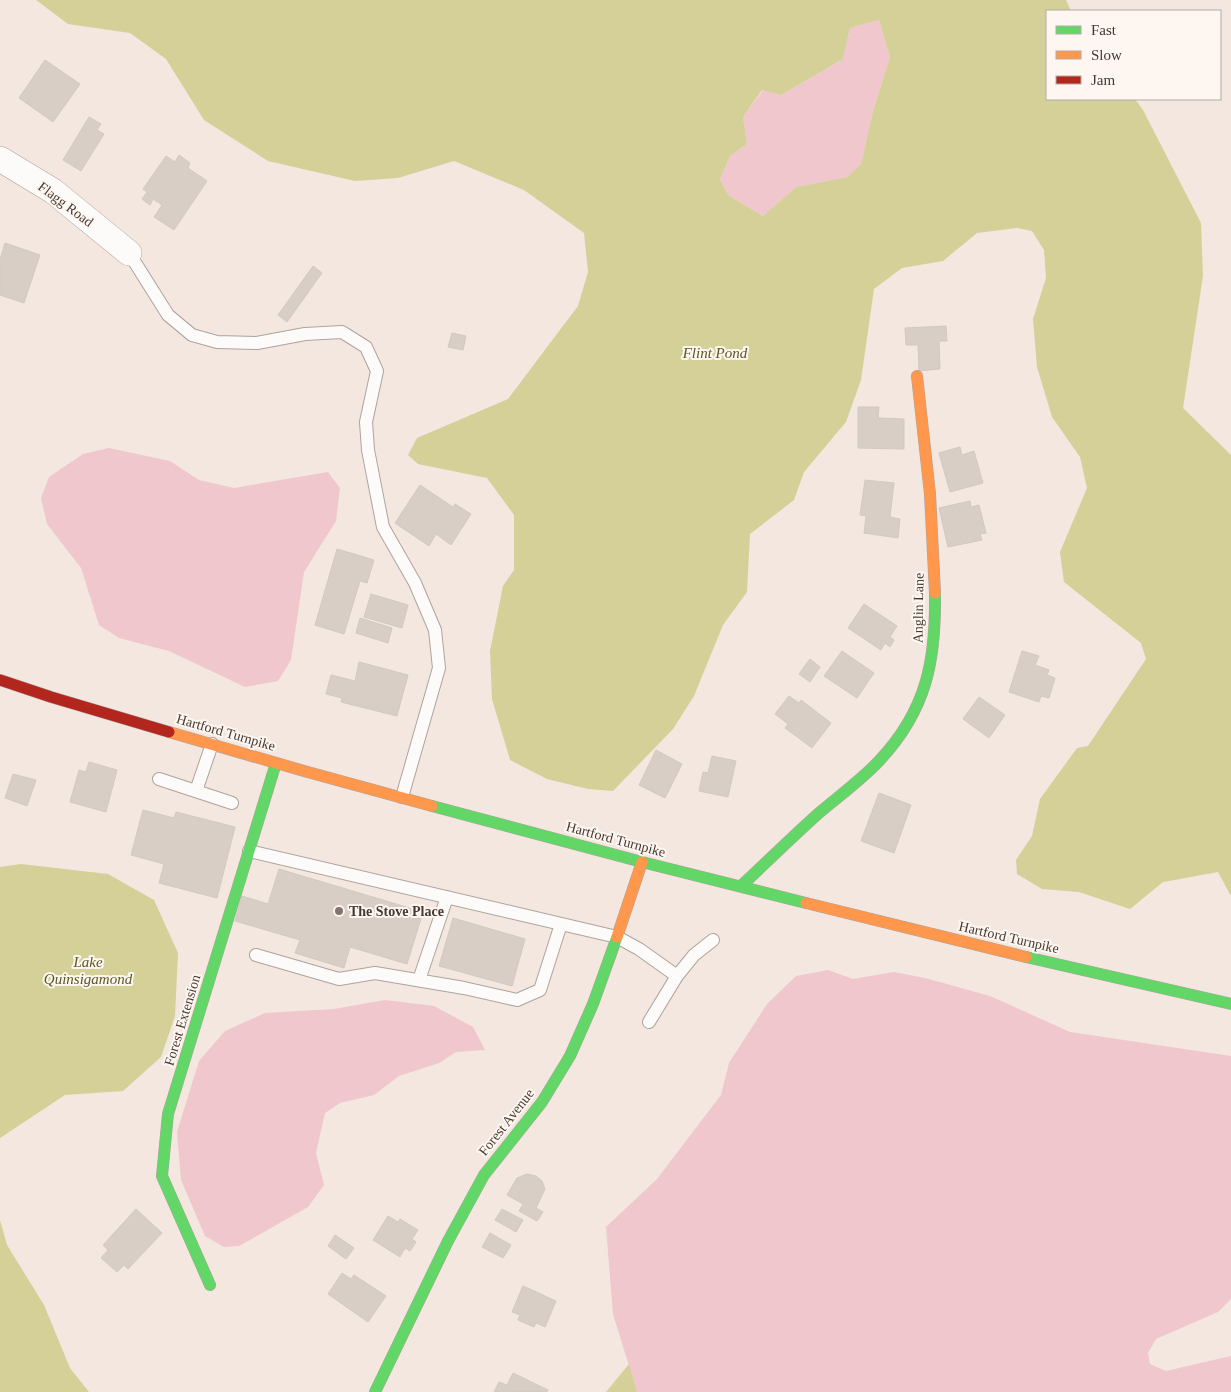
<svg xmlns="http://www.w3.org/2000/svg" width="1231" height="1392" viewBox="0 0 1231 1392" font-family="'Times New Roman',serif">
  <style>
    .green { fill: #efc7cc }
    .water { fill: #d4d098; fill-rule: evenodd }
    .building { fill: #d8cec5; stroke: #d2c9c0 }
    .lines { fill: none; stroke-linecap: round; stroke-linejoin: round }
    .lane-casing { stroke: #aea39c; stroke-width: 14 }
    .street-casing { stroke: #aea39c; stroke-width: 26 }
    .fast-casing { stroke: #aea39c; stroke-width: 12 }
    .slow-casing { stroke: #aea39c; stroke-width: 12 }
    .jam-casing { stroke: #aea39c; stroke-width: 12 }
    .lane { stroke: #fdfbfa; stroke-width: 12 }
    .street { stroke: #fdfbfa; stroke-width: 25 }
    .fast { stroke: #63d668; stroke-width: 11 }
    .slow { stroke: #ff974d; stroke-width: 11 }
    .jam { stroke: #b3261e; stroke-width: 11 }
    .poi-dot { fill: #83766e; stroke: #fdf6f1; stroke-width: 2 }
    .labels { text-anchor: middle; stroke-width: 4; stroke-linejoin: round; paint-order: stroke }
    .street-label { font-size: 14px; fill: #473930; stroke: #fdf6f1 }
    .poi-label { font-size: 14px; font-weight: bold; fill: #473930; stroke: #fdf6f1; text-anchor: start }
    .water-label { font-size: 15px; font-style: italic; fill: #5a5920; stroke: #fdf6f1 }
  </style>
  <rect width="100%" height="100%" fill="#f3e7e0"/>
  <path class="green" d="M 879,20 L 890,57 L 873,111 L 861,164 L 847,177 L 796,187 L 763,216 L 728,195 L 720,179 L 730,156 L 747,144 L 743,117 L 763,90 L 781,95 L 843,59 L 850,28 Z
    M 109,448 L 170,461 L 199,480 L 234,488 L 328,472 L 340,488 L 336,521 L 304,572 L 291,660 L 278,681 L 245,687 L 169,651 L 119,638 L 99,625 L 81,568 L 47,524 L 41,498 L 49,477 L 83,454 Z
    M 828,970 L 853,979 L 894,972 L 925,978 L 990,996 L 1070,1032 L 1231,1056 L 1231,1299 L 1218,1312 L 1156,1339 L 1148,1353 L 1150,1364 L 1166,1371 L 1231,1356 L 1231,1392 L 637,1392 L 613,1314 L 606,1227 L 657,1179 L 721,1095 L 729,1063 L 767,1004 L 796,976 Z
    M 385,1000 L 434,1006 L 473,1027 L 485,1050 L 456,1052 L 439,1063 L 399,1076 L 374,1095 L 340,1103 L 325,1113 L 316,1153 L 324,1185 L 308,1207 L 239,1246 L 224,1247 L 205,1236 L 181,1180 L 177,1132 L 199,1061 L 225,1031 L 265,1013 L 334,1009 Z"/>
  <path class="water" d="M 36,0 L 1066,0 L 1071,11 L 1047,11 L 1047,99 L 1135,99 L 1143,110 L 1201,223 L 1203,276 L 1183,408 L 1231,455 L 1231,896 L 1218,872 L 1163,882 L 1130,909 L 1079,892 L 1042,889 L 1017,874 L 1016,860 L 1032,836 L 1040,799 L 1077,748 L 1088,746 L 1146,659 L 1141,643 L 1064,582 L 1060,552 L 1087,488 L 1080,457 L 1052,417 L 1037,367 L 1033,319 L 1046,278 L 1044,250 L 1032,231 L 1017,228 L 977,233 L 943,261 L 902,268 L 874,289 L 861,380 L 846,422 L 804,472 L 794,500 L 750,534 L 747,592 L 723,625 L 694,696 L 673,729 L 613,791 L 588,789 L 547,779 L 510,760 L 492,699 L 490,651 L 503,586 L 514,570 L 514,515 L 487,478 L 418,464 L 408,455 L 417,438 L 508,399 L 578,306 L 588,272 L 584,233 L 524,190 L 454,161 L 398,178 L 355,181 L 268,161 L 204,120 L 166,59 L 130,33 L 68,24 ZM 879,20 L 890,57 L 873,111 L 861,164 L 847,177 L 796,187 L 763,216 L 728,195 L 720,179 L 730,156 L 747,144 L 743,117 L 762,90 L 781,95 L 843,59 L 850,28 Z
    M 21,864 L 108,874 L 154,900 L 178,953 L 175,1016 L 161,1057 L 123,1091 L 65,1095 L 0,1138 L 0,867 Z
    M 0,1220 L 7,1245 L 44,1305 L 70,1368 L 89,1392 L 0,1392 Z
    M 629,1364 L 637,1392 L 606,1392 Z"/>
  <path class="building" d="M 45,60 L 80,84 L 53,122 L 19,98 Z
    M 89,117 L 101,124 L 97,130 L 104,134 L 81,171 L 63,160 Z
    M 179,155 L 190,163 L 188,168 L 207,181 L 174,230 L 154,217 L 162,205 L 153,199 L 150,205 L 142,199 L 147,192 L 143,189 L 166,156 L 175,162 Z
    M 5,243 L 40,255 L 24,303 L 0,295 L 0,260 Z
    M 313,266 L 322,273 L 287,322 L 278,315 Z
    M 946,326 L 947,341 L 939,341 L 940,369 L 919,371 L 918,345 L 906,345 L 905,328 Z
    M 452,333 L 466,336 L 463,350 L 448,347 Z
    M 858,407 L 879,407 L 878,418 L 904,419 L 904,449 L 858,448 Z
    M 960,447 L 962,455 L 974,451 L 983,483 L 950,492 L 939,453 Z
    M 865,480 L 894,483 L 890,517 L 900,519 L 898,538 L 864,533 L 866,516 L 860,515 Z
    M 420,485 L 453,507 L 455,504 L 471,514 L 451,545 L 436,534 L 429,546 L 395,523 Z
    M 970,501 L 971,507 L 979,505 L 986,533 L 980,534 L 982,540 L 948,547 L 939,508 Z
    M 337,549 L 374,560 L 367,583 L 360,581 L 344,634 L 315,625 Z
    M 371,594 L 408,605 L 402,628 L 364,617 Z
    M 864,604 L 897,626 L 890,637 L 894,640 L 890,647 L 885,643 L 881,650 L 848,628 Z
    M 360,618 L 392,628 L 388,643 L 356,633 Z
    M 842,651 L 874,673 L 857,698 L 824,676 Z
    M 1022,651 L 1039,656 L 1035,665 L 1049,670 L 1047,675 L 1055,678 L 1049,698 L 1041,696 L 1039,702 L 1009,692 Z
    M 810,659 L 820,667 L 810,682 L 799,674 Z
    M 359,662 L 408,675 L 397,716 L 341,702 L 342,698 L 326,694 L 331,675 L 355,681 Z
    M 789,696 L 799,703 L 801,700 L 831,723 L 812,748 L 785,728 L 788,724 L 775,714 Z
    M 979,697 L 1005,715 L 989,738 L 963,719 Z
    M 656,750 L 682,764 L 665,798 L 639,785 Z
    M 712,756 L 736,761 L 728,797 L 699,791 L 703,772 L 708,773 Z
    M 89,762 L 117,770 L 106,812 L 70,802 L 79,770 L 86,772 Z
    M 13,774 L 36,780 L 27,806 L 5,798 Z
    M 879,793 L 911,805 L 894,853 L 861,841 Z
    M 143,810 L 174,818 L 176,812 L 235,827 L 217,898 L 159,883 L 164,864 L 131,855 Z
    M 279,869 L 423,912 L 407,964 L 350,947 L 344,968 L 295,953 L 300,940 L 235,921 L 242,896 L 268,904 Z
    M 453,918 L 525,939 L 512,986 L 439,966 Z
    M 527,1174 L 536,1176 L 542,1181 L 545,1189 L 536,1208 L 543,1212 L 537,1221 L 519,1211 L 523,1204 L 507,1195 L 517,1178 Z
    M 136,1209 L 162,1233 L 128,1269 L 124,1265 L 117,1272 L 101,1258 L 108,1250 L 103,1245 Z
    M 502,1209 L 523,1220 L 516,1232 L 495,1220 Z
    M 388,1216 L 398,1222 L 400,1219 L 418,1230 L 412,1239 L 416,1242 L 410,1251 L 405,1248 L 400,1257 L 373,1240 Z
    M 490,1233 L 511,1245 L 503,1258 L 482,1247 Z
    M 335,1235 L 354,1248 L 346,1259 L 328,1246 Z
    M 342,1273 L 351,1279 L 354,1275 L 386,1296 L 368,1322 L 328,1294 Z
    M 523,1286 L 556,1301 L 545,1327 L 536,1323 L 534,1327 L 518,1320 L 520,1315 L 512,1312 Z
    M 513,1373 L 548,1390 L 547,1392 L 494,1392 L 499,1382 L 507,1385 Z"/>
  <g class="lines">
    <defs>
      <path id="lane" d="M 129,253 L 168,315 L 192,335 L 217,342 L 257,343 L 305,334 L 342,332 L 366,347 L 377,371 L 366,422 L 368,450 L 383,527 L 415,583 L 435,630 L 439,668 L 402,797
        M 159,779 L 232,803
        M 196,791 L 212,744
        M 249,851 L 617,937 L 639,949 L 677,976 L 649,1022
        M 256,955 L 339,979 L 375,973 L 464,988 L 517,1000 L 540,990 L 561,924
        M 677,976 L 694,955 L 713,940
        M 419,980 L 447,897"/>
      <path id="street" d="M 0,159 L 53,191 L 129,253"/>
      <path id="fast" d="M 432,806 L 642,862 L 806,903
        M 741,886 C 767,862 792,837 819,813 C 839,796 861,780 879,761 C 927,710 936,660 935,593
        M 1026,957 L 1231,1004
        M 210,1285 L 162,1176 L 168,1114 L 276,763
        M 375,1392 L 448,1241 L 484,1175 L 542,1102 L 570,1056 L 593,1004 L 617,937"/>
      <path id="slow" d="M 917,376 L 930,494 L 935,593
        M 169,732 L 304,771 L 432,806
        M 806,903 L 1026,957
        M 617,937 L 642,862"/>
      <path id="jam" d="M 0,680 L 51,697 L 169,732"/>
    </defs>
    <use href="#lane" class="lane-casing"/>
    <use href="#street" class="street-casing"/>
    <use href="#fast" class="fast-casing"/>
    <use href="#slow" class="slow-casing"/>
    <use href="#jam" class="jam-casing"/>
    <use href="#lane" class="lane"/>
    <use href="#street" class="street"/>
    <use href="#fast" class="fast"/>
    <use href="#slow" class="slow"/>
    <use href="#jam" class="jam"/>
  </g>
  <circle class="poi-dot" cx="339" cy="911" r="5"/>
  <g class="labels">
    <g class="street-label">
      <text transform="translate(66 204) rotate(37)" y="5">Flagg Road</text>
      <text transform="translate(918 608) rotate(-89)" y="5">Anglin Lane</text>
      <text transform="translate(226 732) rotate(16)" y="5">Hartford Turnpike</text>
      <text transform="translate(616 839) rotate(15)" y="5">Hartford Turnpike</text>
      <text transform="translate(1009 937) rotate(13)" y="5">Hartford Turnpike</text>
      <text transform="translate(182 1020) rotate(-73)" y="5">Forest Extension</text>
      <text transform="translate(506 1122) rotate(-52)" y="5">Forest Avenue</text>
    </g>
    <g class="poi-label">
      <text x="349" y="916">The Stove Place</text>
    </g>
    <g class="water-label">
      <text x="715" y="358">Flint Pond</text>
      <text x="88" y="967">Lake<tspan x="88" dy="17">Quinsigamond</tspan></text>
    </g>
  </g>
  <rect x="1046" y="10" width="175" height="90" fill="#fdf6f1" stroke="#b4aaa4"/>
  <rect x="1056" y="26" width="25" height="8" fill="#63d668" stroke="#b4aaa4"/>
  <text x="1091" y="35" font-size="15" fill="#473930">Fast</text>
  <rect x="1056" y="51" width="25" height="8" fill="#ff974d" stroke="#b4aaa4"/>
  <text x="1091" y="60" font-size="15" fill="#473930">Slow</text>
  <rect x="1056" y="76" width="25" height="8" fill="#b3261e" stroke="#b4aaa4"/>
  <text x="1091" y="85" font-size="15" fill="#473930">Jam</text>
</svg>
